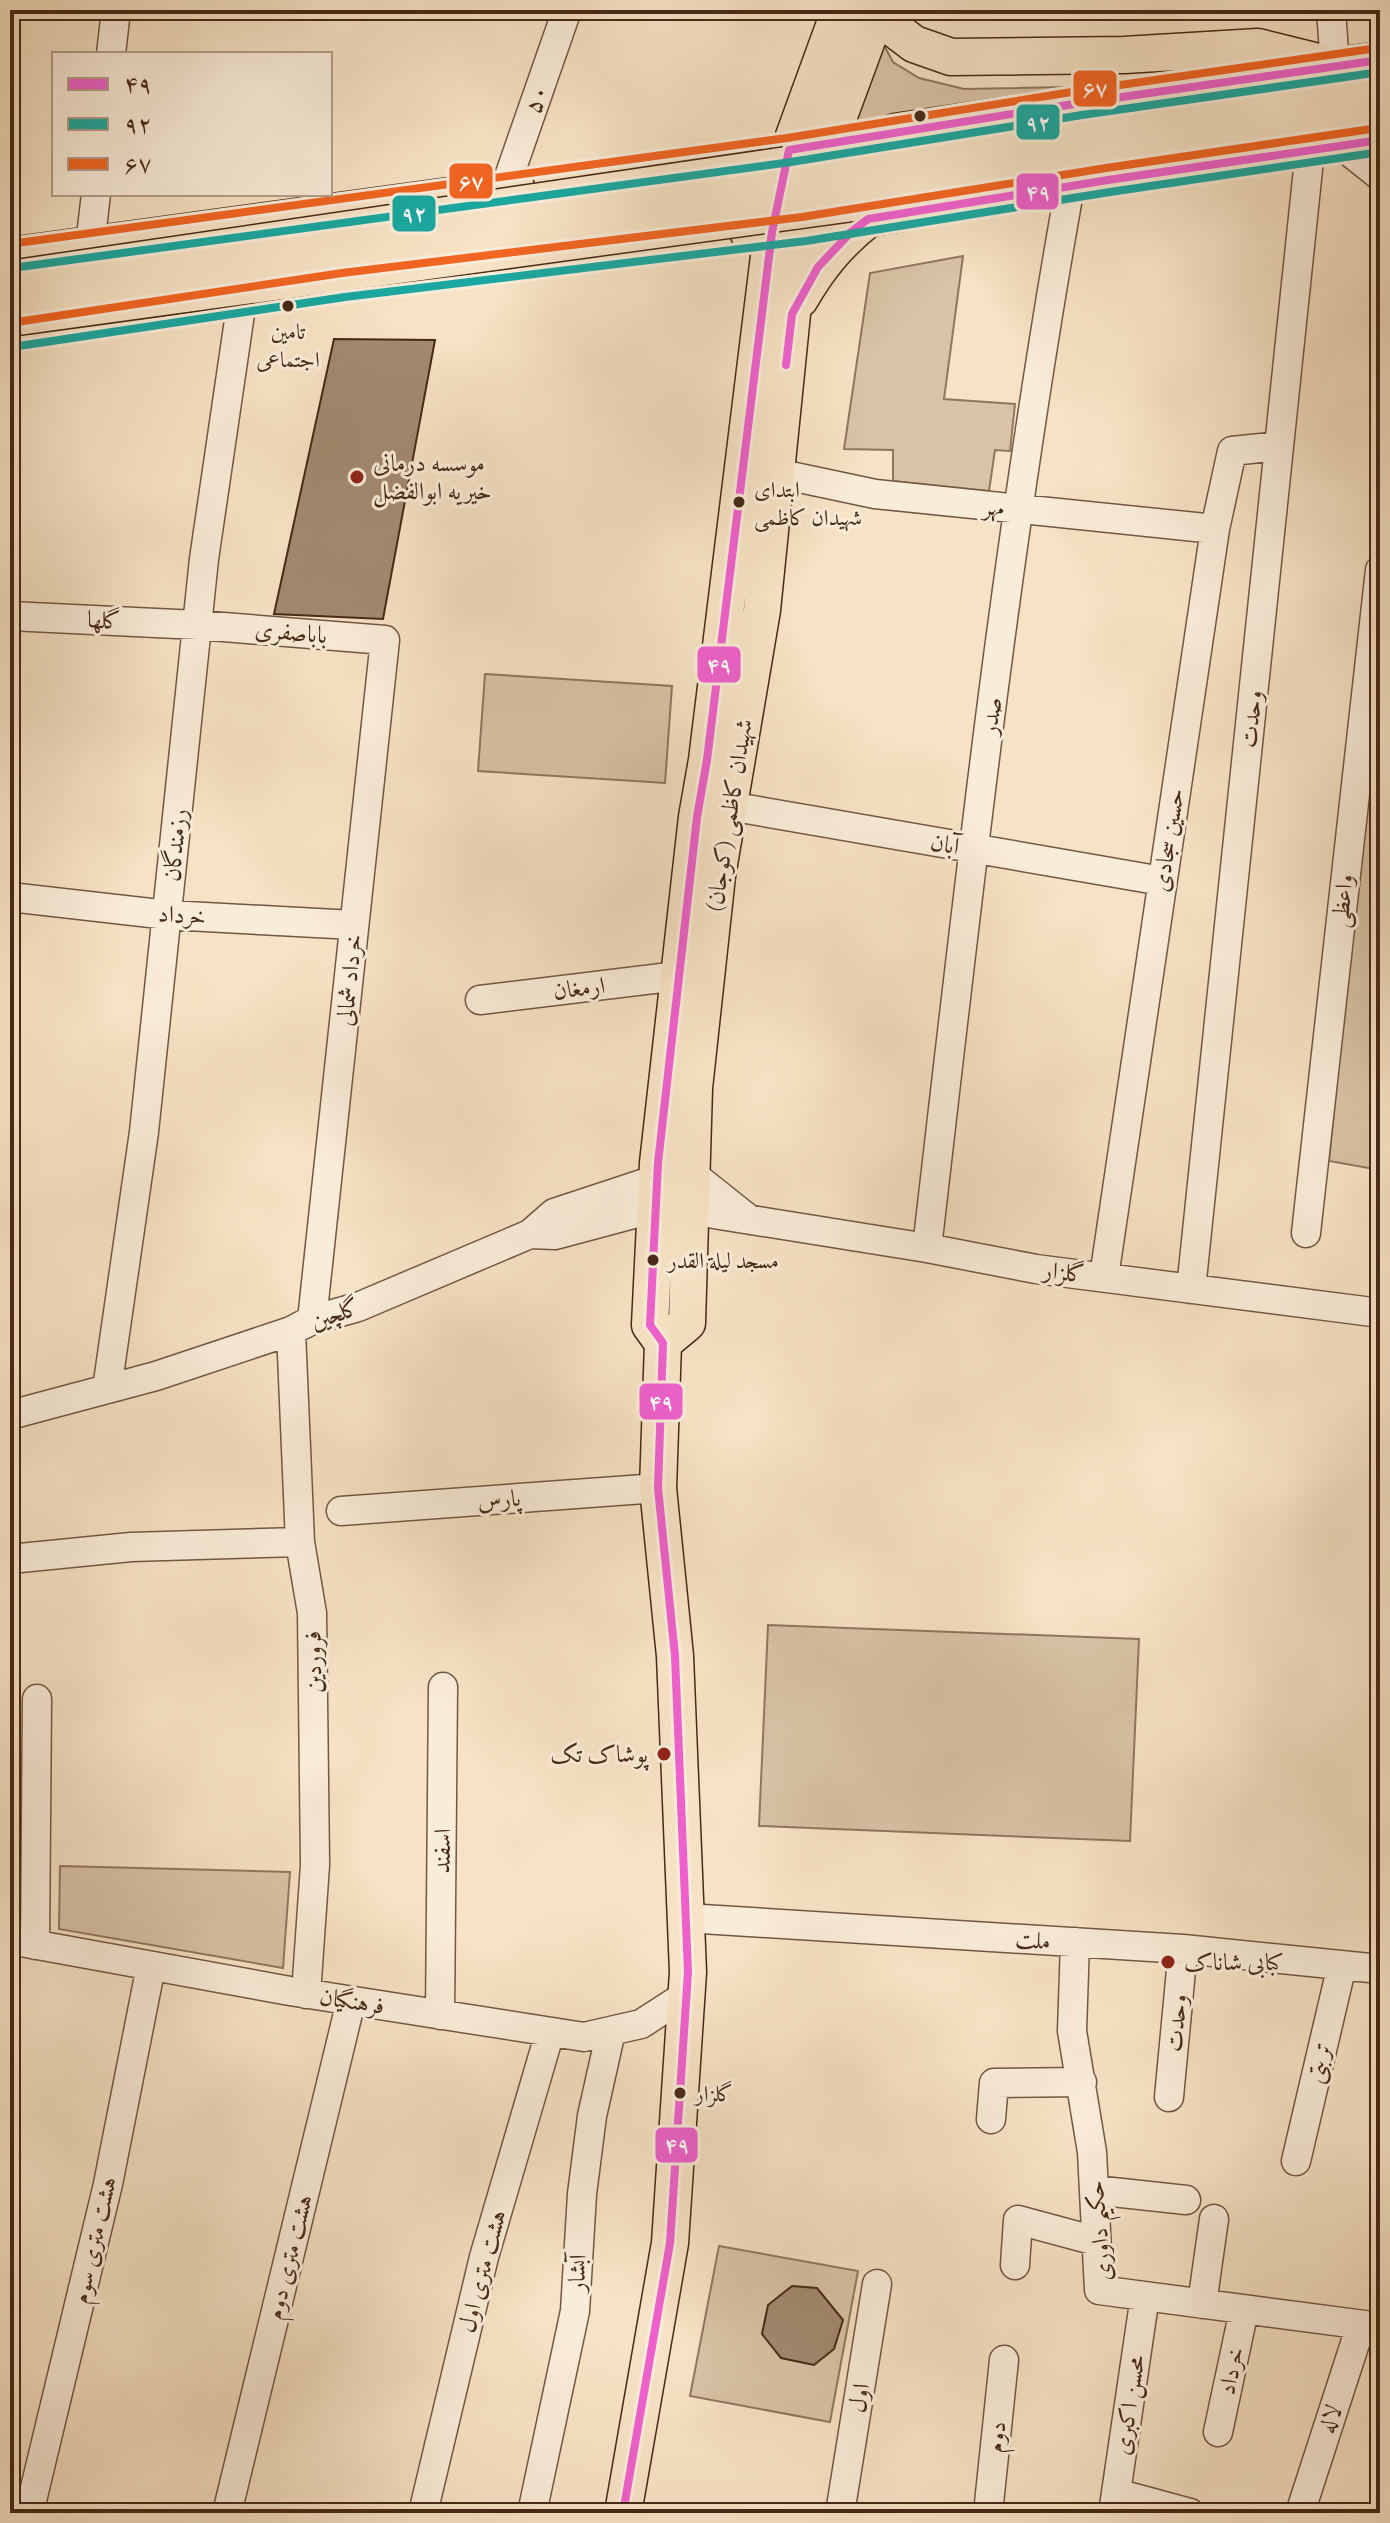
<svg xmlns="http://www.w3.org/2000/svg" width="1390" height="2523" viewBox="0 0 1390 2523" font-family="'IM FELL French Canon',Amiri,serif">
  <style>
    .green { fill: #d8c3a6; stroke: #90765e; stroke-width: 2 }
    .building { fill: #a28970; stroke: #472916; stroke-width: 2 }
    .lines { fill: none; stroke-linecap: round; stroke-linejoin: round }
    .minor-casing { stroke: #735742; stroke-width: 31 }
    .major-casing { stroke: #472916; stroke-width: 39 }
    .minor { stroke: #f9ecd9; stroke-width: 28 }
    .major { stroke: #f6e2c4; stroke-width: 36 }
    .highway-bridge-casing { stroke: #472916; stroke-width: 45; stroke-linecap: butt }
    .highway-bridge { stroke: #f6e2c4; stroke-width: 42 }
    .bus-1-casing { stroke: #f9ecd9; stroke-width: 14 }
    .bus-2-casing { stroke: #f9ecd9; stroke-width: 14 }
    .bus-3-casing { stroke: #f9ecd9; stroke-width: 14 }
    .bus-1 { stroke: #ee61cd; stroke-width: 8 }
    .bus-2 { stroke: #1aa8a0; stroke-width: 8 }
    .bus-3 { stroke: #f26522; stroke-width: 8 }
    .bus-dot { fill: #472916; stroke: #f9ecd9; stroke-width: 3 }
    .poi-dot { fill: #8f2418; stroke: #f9ecd9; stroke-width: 3 }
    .labels { text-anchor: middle; stroke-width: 6; stroke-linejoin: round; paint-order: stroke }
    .bus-label { font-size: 22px; fill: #472916; stroke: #f9ecd9; text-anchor: start }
    .street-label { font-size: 24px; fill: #472916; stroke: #f9ecd9 }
    .poi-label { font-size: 24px; fill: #472916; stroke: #f9ecd9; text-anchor: start }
    .line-badge { stroke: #f9ecd9; stroke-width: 3 }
    .badge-label { font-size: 22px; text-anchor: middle; font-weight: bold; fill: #fff }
  </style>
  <rect width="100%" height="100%" fill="#f6e2c4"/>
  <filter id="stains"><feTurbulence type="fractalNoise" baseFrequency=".0025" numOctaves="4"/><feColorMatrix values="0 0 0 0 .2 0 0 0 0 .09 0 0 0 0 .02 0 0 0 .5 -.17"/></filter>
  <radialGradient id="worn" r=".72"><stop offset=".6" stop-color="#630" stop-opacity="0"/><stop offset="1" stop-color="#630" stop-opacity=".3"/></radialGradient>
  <path class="green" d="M 880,38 L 893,62 L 919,78 L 964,89 L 1118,86 L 848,125 Z
    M 963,256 L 944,399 L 1015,404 L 1010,451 L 995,450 L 989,491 L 893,481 L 893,450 L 844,449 L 870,273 Z
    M 485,674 L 672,686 L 665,783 L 478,771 Z
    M 1380,701 L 1380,1170 L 1329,1161 L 1352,926 Z
    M 768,1625 L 1139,1639 L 1130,1841 L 759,1826 Z
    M 60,1866 L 290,1872 L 283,1968 L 59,1929 Z
    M 719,2246 L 858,2271 L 830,2422 L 690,2396 Z"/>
  <path class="building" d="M 334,339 L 435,340 L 383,619 L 274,614 Z
    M 792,2286 L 817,2288 L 843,2320 L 834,2349 L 814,2365 L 781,2358 L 762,2334 L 768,2305 Z"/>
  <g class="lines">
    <defs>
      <path id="minor" d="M 1331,10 L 1335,66
        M 111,54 L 116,10
        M 1341,145 L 1380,176
        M 505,188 L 567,10
        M 90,245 L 96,194
        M 776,473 L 875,494 L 1215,529
        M 10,616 L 198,625 L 385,640 L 312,1320
        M 729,806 L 1162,881
        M 10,897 L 168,915 L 354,925
        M 480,1000 L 678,976
        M 1306,1233 L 1380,570
        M 530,1234 L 554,1213 L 657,1179 L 691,1173 L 750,1220
        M 927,1248 C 968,893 1007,538 1070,186
        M 1104,1277 L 1215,529 L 1232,451 L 1279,446
        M 1191,1289 L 1310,150
        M 291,1331 L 300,1542 L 312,1613 L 315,1865 L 306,1994
        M 107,1389 L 144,1132 L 204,559 L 242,300
        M 10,1415 L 156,1376 L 291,1331 L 312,1320 L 358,1307 L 530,1234 L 555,1235 L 656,1208 L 689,1210 L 927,1248 L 1036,1269 L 1380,1313
        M 341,1511 L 658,1488
        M 10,1559 L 131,1547 L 300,1542
        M 686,1918 L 1183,1949 L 1380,1969
        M 10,1940 L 290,1991 L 584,2037 L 641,2024 L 686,1995
        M 1075,1942 L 1072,2031 L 1092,2152 L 1099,2290 L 1380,2327
        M 35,1945 L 37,1699
        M 440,2015 L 443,1687
        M 1169,2097 L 1183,1949
        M 991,2119 L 994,2083 L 1082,2082
        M 1296,2161 L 1342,1965
        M 1094,2190 L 1186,2200
        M 1015,2265 L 1018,2220 L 1096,2241
        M 1202,2304 L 1214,2219
        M 1218,2432 L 1244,2310
        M 1116,2493 L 1190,2513
        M 29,2513 L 108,2184 L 151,1966
        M 227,2513 L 351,2001
        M 423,2513 L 484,2257 L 550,2032
        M 532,2513 L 575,2311 L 582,2194 L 592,2116 L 611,2031
        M 840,2513 L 877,2284
        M 988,2513 L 1004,2360
        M 1113,2513 L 1145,2296
        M 1300,2513 L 1361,2325"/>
      <path id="major" d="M 876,15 L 914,44 L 951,57 L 1124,55 L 1258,47 L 1318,62
        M 895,132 L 1380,60
        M 749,234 L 804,229 L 900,213
        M 10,256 L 516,187
        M 800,299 C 819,266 838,243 868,219
        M 663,1343 L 687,1323 L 694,1088 L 717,876 L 762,610 L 792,314 L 804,229 L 829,143 L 878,10
        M 623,2513 L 670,2243 L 688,1972 L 675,1656 L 658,1488 L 663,1343 L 650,1325 L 658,1163 L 697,817 L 707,760 L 772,232 L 789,150 L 840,10"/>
    </defs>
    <use href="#minor" class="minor-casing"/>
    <use href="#major" class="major-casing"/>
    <use href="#minor" class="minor"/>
    <use href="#major" class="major"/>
    <defs>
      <path id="highway-bridge" d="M 10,282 L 855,158 L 1380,87
        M 10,315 L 1380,128"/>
    </defs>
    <use href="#highway-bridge" class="highway-bridge-casing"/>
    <use href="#highway-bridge" class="highway-bridge"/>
    <defs>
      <path id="bus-1" d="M 786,365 L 792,314 L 818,267 L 851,232 L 868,219 L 1108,180 L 1380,140
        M 623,2513 L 670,2243 L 688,1972 L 675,1656 L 658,1488 L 663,1343 L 650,1325 L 658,1163 L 697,817 L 707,760 L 772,232 L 789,150 L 1080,103 L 1380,60"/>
      <path id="bus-2" d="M 12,268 L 791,162 L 1082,115 L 1380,72
        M 12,347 L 345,297 L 806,241 L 1110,192 L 1380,152"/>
      <path id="bus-3" d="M 10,244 L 787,138 L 1078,91 L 1378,48
        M 10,323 L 342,273 L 802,217 L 1106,168 L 1378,128"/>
    </defs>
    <use href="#bus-1" class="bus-1-casing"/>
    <use href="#bus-2" class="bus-2-casing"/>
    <use href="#bus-3" class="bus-3-casing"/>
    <use href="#bus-1" class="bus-1"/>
    <use href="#bus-2" class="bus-2"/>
    <use href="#bus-3" class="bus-3"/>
  </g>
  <g class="bus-dot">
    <circle cx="920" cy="116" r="7"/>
    <circle cx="288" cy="306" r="7"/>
    <circle cx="739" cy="502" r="7"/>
    <circle cx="653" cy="1260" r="7"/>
    <circle cx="680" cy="2093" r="7"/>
  </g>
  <g class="poi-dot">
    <circle cx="357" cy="477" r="8"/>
    <circle cx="664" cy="1754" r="8"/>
    <circle cx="1168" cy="1962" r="8"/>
  </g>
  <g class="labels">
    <g class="bus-label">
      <text x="288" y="339" text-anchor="middle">تامین<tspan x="288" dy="28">اجتماعی</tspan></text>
      <text x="754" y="497">ابتدای<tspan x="754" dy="28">شهیدان کاظمی</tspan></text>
      <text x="668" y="1268">مسجد لیلة القدر</text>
      <text x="695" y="2101">گلزار</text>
    </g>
    <g class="street-label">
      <text transform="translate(536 99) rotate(-71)" y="8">۵۰</text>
      <text transform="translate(994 507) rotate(6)" y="8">مهر</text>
      <text transform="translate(104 620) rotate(3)" y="8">گلها</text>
      <text transform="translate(291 632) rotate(5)" y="8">باباصفری</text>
      <text transform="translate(991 716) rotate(-82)" y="8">صدر</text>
      <text transform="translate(1251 719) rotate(-84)" y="8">وحدت</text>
      <text transform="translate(729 815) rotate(-81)" y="8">شهیدان کاظمی (کوجان)</text>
      <text transform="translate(1168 840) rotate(-81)" y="8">حسین سجادی</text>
      <text transform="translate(945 844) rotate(11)" y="8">آبان</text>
      <text transform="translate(175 845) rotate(-84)" y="8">رزمندگان</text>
      <text transform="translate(1342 901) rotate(-84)" y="8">واعظی</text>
      <text transform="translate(182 915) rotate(4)" y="8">خرداد</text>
      <text transform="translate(349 980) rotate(-84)" y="8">خرداد شمالی</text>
      <text transform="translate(579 988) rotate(-7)" y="8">ارمغان</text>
      <text transform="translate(1064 1272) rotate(7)" y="8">گلزار</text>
      <text transform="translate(335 1314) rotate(-19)" y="8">گلچین</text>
      <text transform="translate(499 1499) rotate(-4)" y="8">پارس</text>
      <text transform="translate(313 1662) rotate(-91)" y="8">فروردین</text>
      <text transform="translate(442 1851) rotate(-89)" y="8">اسفند</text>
      <text transform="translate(1033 1940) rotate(4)" y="8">ملت</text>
      <text transform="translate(352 2001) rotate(9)" y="8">فرهنگیان</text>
      <text transform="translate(1176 2023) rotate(-85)" y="8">وحدت</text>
      <text transform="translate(1319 2063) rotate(-77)" y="8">تربتی</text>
      <text transform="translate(1099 2231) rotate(-95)" y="8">حکیم داوری</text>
      <text transform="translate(94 2240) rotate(-77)" y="8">هشت متری سوم</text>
      <text transform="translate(289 2257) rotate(-76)" y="8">هشت متری دوم</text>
      <text transform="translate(482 2271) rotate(-75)" y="8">هشت متری اول</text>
      <text transform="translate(577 2273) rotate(-87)" y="8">آبشار</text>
      <text transform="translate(1231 2371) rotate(-78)" y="8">خرداد</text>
      <text transform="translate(859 2398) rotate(-81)" y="8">اول</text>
      <text transform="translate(1129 2405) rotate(-81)" y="8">محسن اکبری</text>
      <text transform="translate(1330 2419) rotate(-72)" y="8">لاله</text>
      <text transform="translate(996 2437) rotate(-84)" y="8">دوم</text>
    </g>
    <g class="poi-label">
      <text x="373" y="471">موسسه درمانی<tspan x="373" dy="28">خیریه ابوالفضل</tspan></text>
      <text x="648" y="1762" text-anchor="end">پوشاک تک</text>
      <text x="1184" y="1970">کبابی شاناک</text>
    </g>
  </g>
  <g class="line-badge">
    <rect x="1072" y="69" width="46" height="39" rx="8" fill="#f26522"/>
    <rect x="1015" y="103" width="46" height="38" rx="8" fill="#1aa8a0"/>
    <rect x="448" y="162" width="46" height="38" rx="8" fill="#f26522"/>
    <rect x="1015" y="172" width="45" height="39" rx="8" fill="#ee61cd"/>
    <rect x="391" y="194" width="46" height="39" rx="8" fill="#1aa8a0"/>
    <rect x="696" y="645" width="46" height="39" rx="8" fill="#ee61cd"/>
    <rect x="638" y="1382" width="46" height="39" rx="8" fill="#ee61cd"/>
    <rect x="654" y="2126" width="45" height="38" rx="8" fill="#ee61cd"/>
  </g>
  <g class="badge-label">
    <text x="1095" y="96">۶۷</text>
    <text x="1038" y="130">۹۲</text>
    <text x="471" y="189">۶۷</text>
    <text x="1038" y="199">۴۹</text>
    <text x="414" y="221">۹۲</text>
    <text x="719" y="672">۴۹</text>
    <text x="661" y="1409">۴۹</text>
    <text x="677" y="2152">۴۹</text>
  </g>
  <rect width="1390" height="2523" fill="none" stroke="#f6e2c4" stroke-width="40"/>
  <rect x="12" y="12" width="1366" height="2499" fill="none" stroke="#472916" stroke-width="4"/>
  <rect x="20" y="20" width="1350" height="2483" fill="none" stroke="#472916" stroke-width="2"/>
  <rect x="52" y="52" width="280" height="144" fill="#f9ecd9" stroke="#b29e8b" stroke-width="2"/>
  <rect x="68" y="78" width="40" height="12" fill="#ee61cd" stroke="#b29e8b" stroke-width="2"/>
  <text x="124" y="92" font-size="24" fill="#472916">۴۹</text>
  <rect x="68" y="118" width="40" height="12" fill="#1aa8a0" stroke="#b29e8b" stroke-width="2"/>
  <text x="124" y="132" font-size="24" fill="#472916">۹۲</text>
  <rect x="68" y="158" width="40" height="12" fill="#f26522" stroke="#b29e8b" stroke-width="2"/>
  <text x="124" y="172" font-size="24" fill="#472916">۶۷</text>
  <rect width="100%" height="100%" filter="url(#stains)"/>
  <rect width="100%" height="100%" fill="url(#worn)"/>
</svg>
